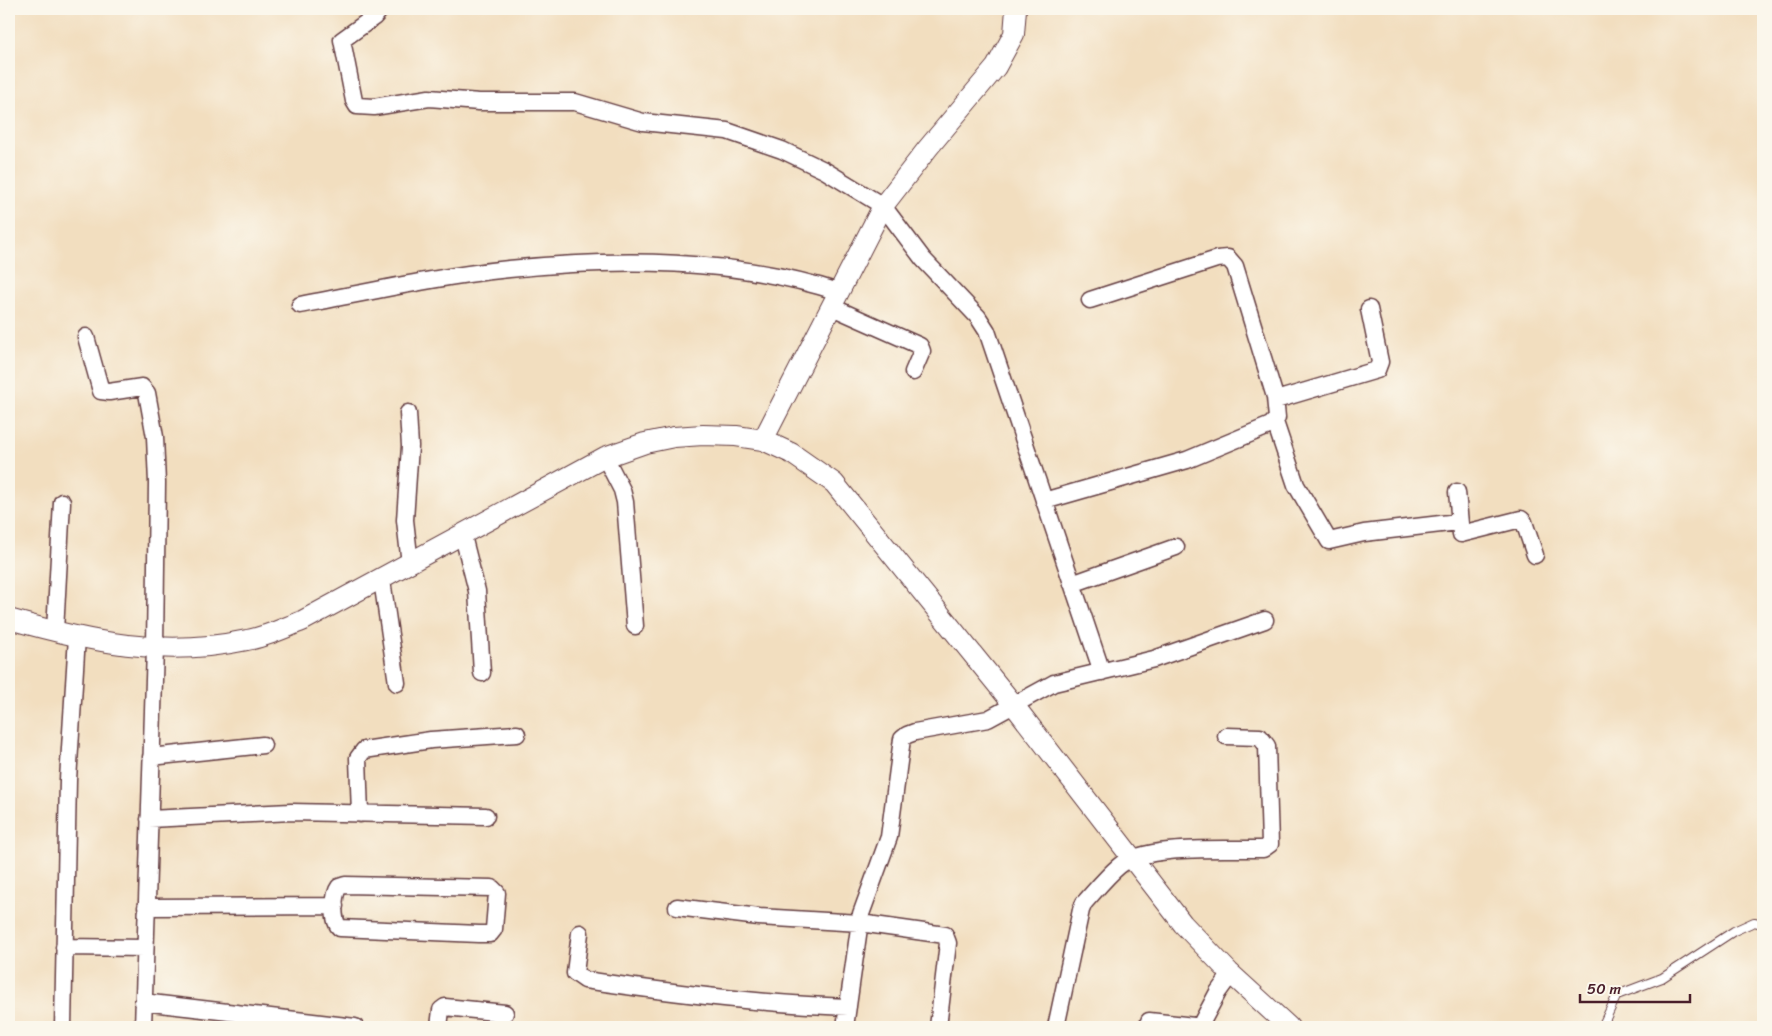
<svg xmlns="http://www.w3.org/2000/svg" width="1772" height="1036" viewBox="0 0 1772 1036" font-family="Sriracha,sans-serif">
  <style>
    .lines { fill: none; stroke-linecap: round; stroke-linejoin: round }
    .service-casing { stroke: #633c41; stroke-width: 10 }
    .minor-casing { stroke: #633c41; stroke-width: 19 }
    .tertiary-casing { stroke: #633c41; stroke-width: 22 }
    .service { stroke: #fff; stroke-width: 8 }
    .minor { stroke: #fff; stroke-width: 16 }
    .tertiary { stroke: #fff; stroke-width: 20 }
  </style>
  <rect width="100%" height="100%" fill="#fbf7ec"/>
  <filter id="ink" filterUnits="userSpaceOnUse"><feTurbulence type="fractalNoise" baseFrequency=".02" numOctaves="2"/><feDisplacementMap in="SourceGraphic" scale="10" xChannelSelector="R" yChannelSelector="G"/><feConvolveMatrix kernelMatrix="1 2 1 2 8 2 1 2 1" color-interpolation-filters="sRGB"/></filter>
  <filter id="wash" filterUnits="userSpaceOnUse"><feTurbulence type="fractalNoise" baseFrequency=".0096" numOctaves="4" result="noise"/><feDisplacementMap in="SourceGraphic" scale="20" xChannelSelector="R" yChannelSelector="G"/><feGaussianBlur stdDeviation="1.12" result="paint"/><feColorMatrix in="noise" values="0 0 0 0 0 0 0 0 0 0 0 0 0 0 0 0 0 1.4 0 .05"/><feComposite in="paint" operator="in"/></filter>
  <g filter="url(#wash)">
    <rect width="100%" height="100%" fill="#f2debf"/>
  </g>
  <g filter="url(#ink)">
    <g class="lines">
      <defs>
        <path id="service" d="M 1602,1027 L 1617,995 L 1662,978 L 1734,931 L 1754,922 L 1763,924"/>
        <path id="minor" d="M 381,9 L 374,17 L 342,40 L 354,101 L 357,106 L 374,107 L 429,98 L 479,102 L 575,102 L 643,122 L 727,131 L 782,150 L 824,170 L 883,206 L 923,259 L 978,317 L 987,331 L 1102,672
          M 300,305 C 369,292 439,276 509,269 C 618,258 734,258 839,292
          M 832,307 L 920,346 L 922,351 L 913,372
          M 86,337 L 101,391 L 109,392 L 142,387 L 147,393 L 155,437 L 157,483 L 155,648 L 143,1027
          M 1276,400 L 1377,370 L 1380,362 L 1369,309
          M 408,413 L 410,446 L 405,520 L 410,564
          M 1275,422 L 1296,485 L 1329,541 L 1364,533 L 1458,522
          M 605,457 L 622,490 L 625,502 L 635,626
          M 1457,492 L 1461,534 L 1521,519 L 1524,522 L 1535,555
          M 1044,501 L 1187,460 L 1271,425 L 1277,418 L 1275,397 L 1235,266 L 1228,258 L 1217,259 L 1090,300
          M 463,536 L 477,591 L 482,673
          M 382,580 L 397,683
          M 1072,584 L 1176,547
          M 55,631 L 62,502
          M 151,757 L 263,745
          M 360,814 L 358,758 L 364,750 L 431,740 L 517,734
          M 149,819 L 291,812 L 486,816
          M 345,885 L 492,888 L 497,893 L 494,929 L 490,934 L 479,934 L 340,928 C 332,921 333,895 339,887 Z
          M 146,907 L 335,906
          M 677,907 L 759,917 L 860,923 L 945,935 L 948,943 L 938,1027
          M 580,933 L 575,973 L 585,980 C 672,993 759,1004 848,1007
          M 64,947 L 145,948
          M 143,1002 L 355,1027
          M 1149,1021 L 1194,1026 L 1201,1024 L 1218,992 L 1231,974
          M 63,1027 L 68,780 L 77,637
          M 439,1027 L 441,1010 L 445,1007 L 505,1013
          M 845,1027 L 861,914 L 889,837 L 902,739 L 907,735 L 915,732 L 988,719 L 1054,683 L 1154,659 L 1265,620
          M 1056,1027 L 1081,910 L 1084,903 C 1095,891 1106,877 1119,866 C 1145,844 1227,850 1263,849 L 1270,844 L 1267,746 L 1260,737 L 1226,736"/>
        <path id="tertiary" d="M 763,440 L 883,206 L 928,148 L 996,67 L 1014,34 L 1016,9
          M 9,619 C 90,642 163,658 247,640 C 266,637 284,628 302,621 L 605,457 L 645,443 L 674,437 L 703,435 L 736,436 L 763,440 L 791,453 L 834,483 L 1013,704 L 1183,924 L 1229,972 L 1289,1027"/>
      </defs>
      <use href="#service" class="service-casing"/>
      <use href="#minor" class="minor-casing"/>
      <use href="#tertiary" class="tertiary-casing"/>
      <use href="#service" class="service"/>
      <use href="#minor" class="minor"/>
      <use href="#tertiary" class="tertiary"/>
    </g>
  </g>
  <rect width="1772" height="1036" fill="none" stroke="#fbf7ec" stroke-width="30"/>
  <path d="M1580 994v8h110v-8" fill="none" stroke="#4a1f2b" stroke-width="2.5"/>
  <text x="1587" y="994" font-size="15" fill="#4a1f2b" stroke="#fbf7ec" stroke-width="4" paint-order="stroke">50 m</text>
</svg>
